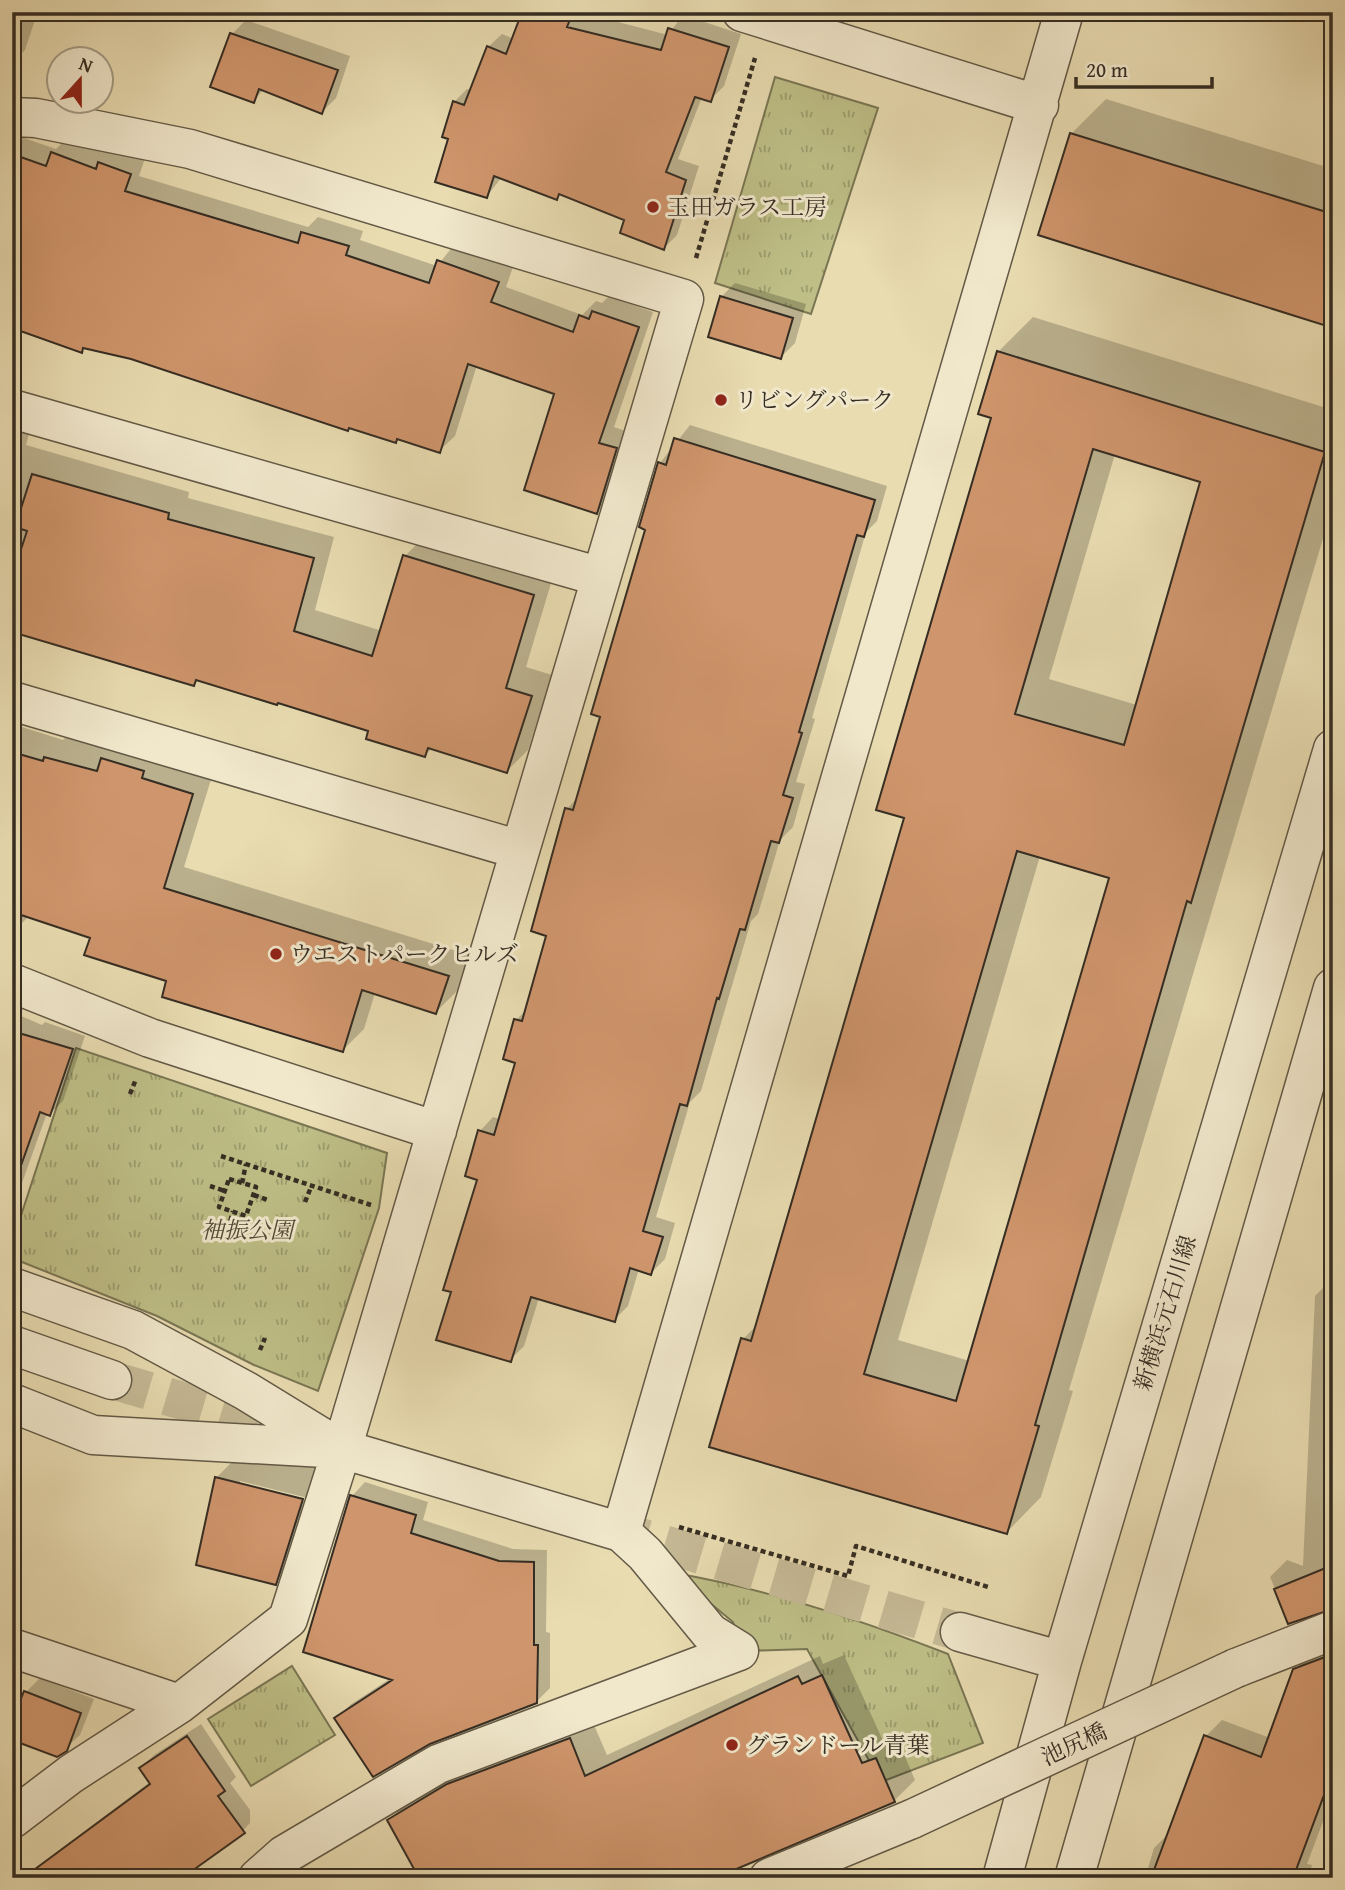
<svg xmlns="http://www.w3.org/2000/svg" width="1345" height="1890" viewBox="0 0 1345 1890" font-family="'Gentium Book Plus','Noto Serif JP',serif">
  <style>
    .grass { fill: url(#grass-tufts); stroke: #7a7654; stroke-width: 2 }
    .shadow { fill: #0003; fill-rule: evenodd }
    .building { fill: #cf956c; stroke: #352d23; stroke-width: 2; fill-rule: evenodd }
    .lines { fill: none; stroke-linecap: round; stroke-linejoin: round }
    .tertiary-tunnel { stroke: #c5b995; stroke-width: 38; stroke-dasharray: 38 19; stroke-linecap: butt }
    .minor-casing { stroke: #625946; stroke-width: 41 }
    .tertiary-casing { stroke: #625946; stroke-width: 41 }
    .path { stroke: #352d23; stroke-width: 4.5; stroke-dasharray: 5 3.5; stroke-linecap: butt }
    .minor { stroke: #f1e8cc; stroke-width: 38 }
    .tertiary { stroke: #f1e8cc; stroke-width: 38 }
    .minor-bridge-casing { stroke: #625946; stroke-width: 41; stroke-linecap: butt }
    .minor-bridge { stroke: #f1e8cc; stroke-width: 38 }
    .poi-dot { fill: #8f2418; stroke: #f1e8cc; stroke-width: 2.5 }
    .labels { text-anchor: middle; stroke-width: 6; stroke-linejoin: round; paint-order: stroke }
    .poi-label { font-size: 23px; fill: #352d23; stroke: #f1e8cc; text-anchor: start }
    .park-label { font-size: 23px; font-style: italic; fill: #504a37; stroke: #f1e8cc }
    .street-label { font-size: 23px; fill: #352d23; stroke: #f1e8cc }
  </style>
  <defs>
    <pattern id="grass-tufts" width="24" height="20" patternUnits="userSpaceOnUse" patternTransform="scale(1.75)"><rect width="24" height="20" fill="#bebe86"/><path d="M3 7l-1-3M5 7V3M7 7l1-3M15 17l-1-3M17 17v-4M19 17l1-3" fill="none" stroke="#9b9b6d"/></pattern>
  </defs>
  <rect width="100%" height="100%" fill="#e9dcb1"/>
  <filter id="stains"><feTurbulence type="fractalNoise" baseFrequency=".00286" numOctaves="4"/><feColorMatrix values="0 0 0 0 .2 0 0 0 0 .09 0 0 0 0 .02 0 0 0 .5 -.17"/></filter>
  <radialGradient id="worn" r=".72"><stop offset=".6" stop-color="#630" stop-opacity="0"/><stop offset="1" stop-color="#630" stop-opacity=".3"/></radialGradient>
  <path class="grass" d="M 775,77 L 878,108 L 811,314 L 715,283 Z
    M 76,1048 L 387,1153 L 379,1208 L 318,1391 L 254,1365 L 157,1316 L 12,1258 L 12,1243 Z
    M 674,1573 C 768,1589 859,1619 948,1654 L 983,1743 L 881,1782 L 807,1649 L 743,1651 L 733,1622 Z
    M 292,1666 L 335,1735 L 251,1786 L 208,1719 Z"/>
  <path class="shadow" d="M 12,12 L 59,12 L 49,22 L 36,17 L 25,50 L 12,62 Z
    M 524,12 L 580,12 L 668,35 L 683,15 L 741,34 L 724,86 L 710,100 L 702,97 L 678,159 L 699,166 L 677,235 L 664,248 L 626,219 L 562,193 L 557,198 L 502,177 L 487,196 L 451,138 L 454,102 L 467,89 L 472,90 L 488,47 L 502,34 L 514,39 Z
    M 246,20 L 350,56 L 336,98 L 322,112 L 264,89 L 253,101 L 232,34 Z
    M 1106,99 L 1333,169 L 1333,326 L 1071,134 Z
    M 12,134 L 56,149 L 68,137 L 109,153 L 115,147 L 145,158 L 139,176 L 308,227 L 318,217 L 363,231 L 360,240 L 437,266 L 454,245 L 513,267 L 506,287 L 582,315 L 596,301 L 602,303 L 609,296 L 653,312 L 614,427 L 631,433 L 612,496 L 597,512 L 556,393 L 477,365 L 455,436 L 439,451 L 399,438 L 396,441 L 131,357 L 86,346 L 81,351 L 12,328 Z
    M 735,283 L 806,304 L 795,343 L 781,357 L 721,297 Z
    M 1033,317 L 1333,410 L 1333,505 L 1069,1390 L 1073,1391 L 1041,1497 L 1007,1532 L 743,1339 L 757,1325 L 906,817 L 993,417 L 998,352 ZM 1115,454 L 1202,481 L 1137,705 L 1049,679 ZM 1040,856 L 1111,877 L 970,1361 L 898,1340 Z
    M 12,424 L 30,430 L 26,445 L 189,492 L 188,498 L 334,537 L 315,610 L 382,631 L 405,556 L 426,535 L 554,573 L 526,667 L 552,675 L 528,750 L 507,771 L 433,747 L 425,755 L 370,730 L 199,679 L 194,684 L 12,630 Z
    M 690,425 L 887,486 L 877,521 L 866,532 L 812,718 L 815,719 L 796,782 L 805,784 L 793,827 L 780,840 L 758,914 L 751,921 L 701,1091 L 690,1102 L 656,1217 L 675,1223 L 665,1259 L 651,1273 L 639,1269 L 628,1306 L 614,1320 L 539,1298 L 524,1346 L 510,1360 L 453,1291 L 479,1179 L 480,1131 L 493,1117 L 500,1119 L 517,1061 L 516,1020 L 528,1008 L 548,935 L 567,809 L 578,797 L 603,716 L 660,463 Z
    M 19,726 L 63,740 L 67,736 L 213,773 L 184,867 L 469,955 L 457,991 L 436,1012 L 375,993 L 364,1029 L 343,1050 L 169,980 L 92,937 L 29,916 L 19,926 L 12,924 L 12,733 Z
    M 12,1012 L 42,1025 L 45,1022 L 85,1036 L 63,1101 L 50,1114 L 47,1113 L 12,1211 Z
    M 1333,1239 L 1333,1254 L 1325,1247 Z
    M 1333,1278 L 1333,1606 L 1289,1622 L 1270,1577 L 1287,1560 L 1303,1566 L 1315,1296 Z
    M 251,1443 L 337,1464 L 310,1548 L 275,1583 L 216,1478 ZM 240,1481 L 312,1499 L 311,1503 L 240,1485 Z
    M 365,1482 L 428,1502 L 423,1520 L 513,1549 L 547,1550 L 546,1632 L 550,1633 L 550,1688 L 536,1702 L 336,1719 L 350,1705 L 391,1678 L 352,1496 Z
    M 1319,1650 L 1333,1656 L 1333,1795 L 1307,1864 L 1312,1865 L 1308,1878 L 1145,1878 L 1154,1848 L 1171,1831 L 1206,1736 L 1222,1720 L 1270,1738 L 1295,1670 L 1311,1653 Z
    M 844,1655 L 884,1743 L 897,1738 L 915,1780 L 894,1801 L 389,1820 L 410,1799 L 471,1763 L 591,1718 L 607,1755 L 820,1656 L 823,1664 Z
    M 40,1678 L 94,1699 L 80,1735 L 65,1749 L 26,1692 Z
    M 201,1724 L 236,1777 L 230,1783 L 250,1810 L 250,1823 L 237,1837 L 179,1878 L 22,1878 L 150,1782 L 141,1768 L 154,1755 Z"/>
  <path class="building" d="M 522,12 L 573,12 L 567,27 L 661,50 L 668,28 L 729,47 L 711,102 L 695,97 L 666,172 L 686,180 L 664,250 L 620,233 L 624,220 L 559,194 L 557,200 L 494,176 L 487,198 L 435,182 L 448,139 L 442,137 L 453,101 L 464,105 L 487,46 L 506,54 Z
    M 230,33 L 338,70 L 322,114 L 259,89 L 254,103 L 210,87 Z
    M 1070,133 L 1333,214 L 1333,328 L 1038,235 Z
    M 51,152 L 96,169 L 98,162 L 131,174 L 125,191 L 298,243 L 301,232 L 349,246 L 346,255 L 429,283 L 437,260 L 499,282 L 491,302 L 573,332 L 579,315 L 589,319 L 592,311 L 639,327 L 599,443 L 617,448 L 597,514 L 524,490 L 554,394 L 468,364 L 440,453 L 397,439 L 396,443 L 349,428 L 348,431 L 131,359 L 83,348 L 82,353 L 12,328 L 12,154 L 46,166 Z
    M 720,296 L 793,318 L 781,359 L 708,337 Z
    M 997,351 L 1325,452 L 1191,903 L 1187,901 L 1035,1425 L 1039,1426 L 1007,1534 L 709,1447 L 741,1338 L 751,1341 L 904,818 L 876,810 L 991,418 L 978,414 ZM 1093,449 L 1200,482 L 1124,745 L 1015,714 ZM 1017,851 L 1109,878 L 956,1401 L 864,1374 Z
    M 674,438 L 875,500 L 864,537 L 857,535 L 799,732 L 802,733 L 783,795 L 793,798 L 779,843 L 771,841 L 745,930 L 740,929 L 719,999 L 717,998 L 687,1106 L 680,1104 L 643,1231 L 663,1237 L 651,1275 L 630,1268 L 615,1322 L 531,1297 L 511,1362 L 436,1340 L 451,1292 L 443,1290 L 477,1180 L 465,1176 L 478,1130 L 494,1135 L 515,1063 L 503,1059 L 514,1019 L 522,1021 L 546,936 L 531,931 L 565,808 L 573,810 L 600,717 L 591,714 L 645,530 L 639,527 L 658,462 L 666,465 Z
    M 32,474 L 169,513 L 168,519 L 314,558 L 294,631 L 372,656 L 403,555 L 534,595 L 506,688 L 532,696 L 507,773 L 428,748 L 425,757 L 366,739 L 368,731 L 278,703 L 277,705 L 196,680 L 194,686 L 12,632 L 12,577 L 27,531 L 15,527 Z
    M 12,752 L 43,761 L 44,757 L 97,771 L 101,758 L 144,771 L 142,778 L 193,794 L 164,888 L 449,976 L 436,1014 L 362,990 L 343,1052 L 162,997 L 166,981 L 84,955 L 90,938 L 12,912 Z
    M 12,1031 L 73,1049 L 50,1116 L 40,1112 L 18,1174 L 12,1173 Z
    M 215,1477 L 303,1499 L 276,1585 L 196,1565 Z
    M 350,1495 L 416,1515 L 411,1533 L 499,1561 L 534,1562 L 534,1645 L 538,1645 L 537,1703 L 430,1744 L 373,1777 L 334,1718 L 392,1680 L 303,1652 Z
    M 1333,1565 L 1333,1609 L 1288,1624 L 1274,1589 Z
    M 1333,1654 L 1333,1771 L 1293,1878 L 1151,1878 L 1204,1735 L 1261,1757 L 1293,1669 Z
    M 822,1675 L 862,1763 L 876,1758 L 895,1802 L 715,1878 L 419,1878 L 387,1820 L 447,1784 L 570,1738 L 585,1776 L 798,1676 L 802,1684 Z
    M 24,1691 L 81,1713 L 67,1751 L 57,1757 L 12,1740 L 12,1721 Z
    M 187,1736 L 225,1791 L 218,1796 L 245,1833 L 182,1878 L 23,1878 L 150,1784 L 139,1768 Z"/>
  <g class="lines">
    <path class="tertiary-tunnel" d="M 112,1380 L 314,1440
      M 610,1528 L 960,1632"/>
    <defs>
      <path id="minor" d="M 742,12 L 1039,105
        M 12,117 L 36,118 L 190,149 L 684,299 L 342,1449 L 288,1619 L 179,1704 L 71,1774 L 12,1819
        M 12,409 L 601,577
        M 12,701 L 520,850
        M 12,983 L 150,1038 L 437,1131
        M 12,1287 L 133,1330 L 246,1391 L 339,1448
        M 12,1403 L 93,1435 L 342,1449 L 621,1532 L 645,1554 L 710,1633 L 739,1651 L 438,1764 L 284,1855 L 258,1878
        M 621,1532 L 1064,12
        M 12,1648 L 179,1704
        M 1236,1668 L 1333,1630
        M 769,1878 L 912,1819"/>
      <path id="tertiary" d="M 12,1345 L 112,1380
        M 960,1632 L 1062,1661
        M 1002,1878 L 1062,1661 L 1333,749
        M 1074,1878 L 1333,988"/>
    </defs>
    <use href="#minor" class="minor-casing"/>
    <use href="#tertiary" class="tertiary-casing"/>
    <path class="path" d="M 696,258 L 755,58
      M 130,1094 L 136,1079
      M 221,1156 L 371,1205
      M 229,1179 L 256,1187 L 246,1216 L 219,1207 Z
      M 242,1183 L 246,1164
      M 210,1186 L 225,1191
      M 254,1195 L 268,1200
      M 305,1202 L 311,1187
      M 228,1229 L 233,1211
      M 260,1350 L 265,1338
      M 679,1527 L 848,1576 L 856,1546 L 988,1587"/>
    <use href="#minor" class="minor"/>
    <use href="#tertiary" class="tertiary"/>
    <defs>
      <path id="minor-bridge" d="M 912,1819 L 1236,1668"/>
    </defs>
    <use href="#minor-bridge" class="minor-bridge-casing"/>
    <use href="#minor-bridge" class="minor-bridge"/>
  </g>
  <g class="poi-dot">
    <circle cx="653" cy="207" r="7"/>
    <circle cx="721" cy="400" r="7"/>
    <circle cx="276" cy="954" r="7"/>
    <circle cx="732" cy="1745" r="7"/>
  </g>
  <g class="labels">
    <g class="poi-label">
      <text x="667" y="215">玉田ガラス工房</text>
      <text x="735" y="408">リビングパーク</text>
      <text x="290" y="962">ウエストパークヒルズ</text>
      <text x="746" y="1753">グランドール青葉</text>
    </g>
    <g class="park-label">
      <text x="247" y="1238">袖振公園</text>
    </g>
    <g class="street-label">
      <text transform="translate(1165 1313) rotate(-73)" y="8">新横浜元石川線</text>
      <text transform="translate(1074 1744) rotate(-25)" y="8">池尻橋</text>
    </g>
  </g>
  <rect width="1345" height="1890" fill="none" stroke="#e9dcb1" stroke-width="42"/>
  <rect x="14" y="14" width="1317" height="1862" fill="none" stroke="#352d23" stroke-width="3.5"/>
  <rect x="21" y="21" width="1303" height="1848" fill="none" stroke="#352d23" stroke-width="2"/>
  <g transform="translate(80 80) rotate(21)"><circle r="33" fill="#f1e8cc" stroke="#a69d88" stroke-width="2"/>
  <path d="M0-5L12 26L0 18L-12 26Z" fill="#8f2418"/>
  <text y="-10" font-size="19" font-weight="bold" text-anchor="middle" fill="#352d23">N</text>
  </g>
  <path d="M1076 77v10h136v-10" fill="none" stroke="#352d23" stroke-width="3.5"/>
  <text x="1086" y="77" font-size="21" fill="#352d23" stroke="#f1e8cc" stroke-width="5" paint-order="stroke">20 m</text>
  <rect width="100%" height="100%" filter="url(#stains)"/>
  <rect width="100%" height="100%" fill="url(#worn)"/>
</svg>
